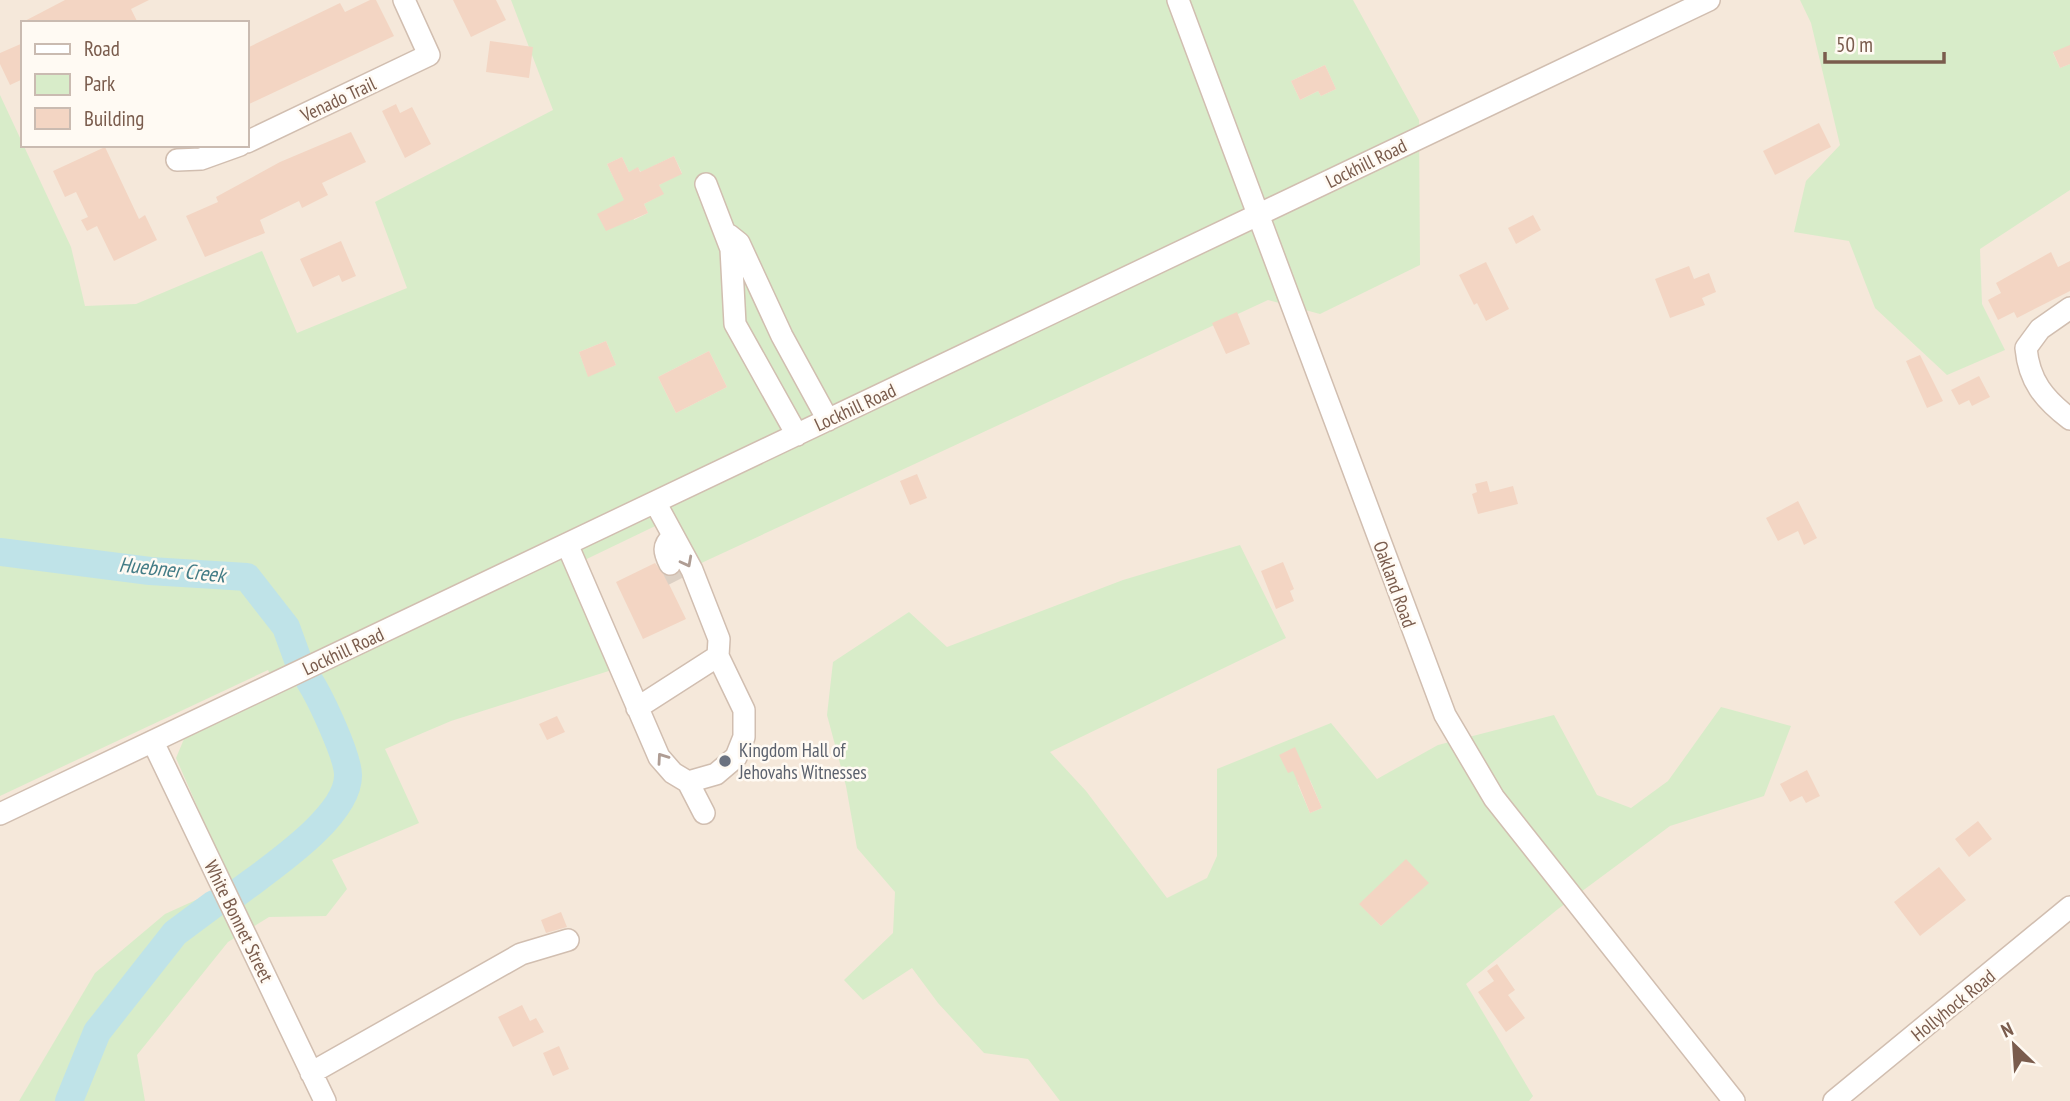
<svg xmlns="http://www.w3.org/2000/svg" width="2070" height="1101" viewBox="0 0 2070 1101" font-family="'PT Sans Narrow',sans-serif">
  <style>
    .residential { fill: #f5e8da; fill-rule: evenodd }
    .green { fill: #d8ecc9; fill-rule: evenodd }
    .lines { fill: none; stroke-linecap: round; stroke-linejoin: round }
    .river { stroke: #bfe3e8; stroke-width: 28 }
    .building { fill: #f3d5c3 }
    .minor-tunnel { stroke: #dcd0c4; stroke-width: 21; stroke-dasharray: 21 10; stroke-linecap: butt }
    .minor-casing { stroke: #d1beb0; stroke-width: 24 }
    .minor { stroke: #fff; stroke-width: 21 }
    .oneway { stroke: #af9d94 }
    .worship-dot { fill: #6b7280; stroke: #fffaf3; stroke-width: 2.5 }
    .labels { text-anchor: middle; stroke-width: 5; stroke-linejoin: round; paint-order: stroke }
    .street-label { font-size: 19px; fill: #7a5c4d; stroke: #fffaf3 }
    .worship-label { font-size: 19px; fill: #5b616d; stroke: #fffaf3; text-anchor: start }
    .water-label { font-size: 21px; font-style: italic; fill: #437c86; stroke: #fffaf3 }
  </style>
  <rect width="100%" height="100%" fill="#fdf6ec"/>
  <path class="residential" d="M 0,0 L 2070,0 L 2070,1101 L 0,1101 ZM 23,23 L 247,23 L 247,145 L 23,145 Z"/>
  <path class="green" d="M 511,0 L 1353,0 L 1419,120 L 1420,265 L 1320,314 L 1268,300 L 697,565 L 674,517 L 568,568 L 615,669 L 451,721 L 385,749 L 419,823 L 332,860 L 347,889 L 326,916 L 269,917 L 228,942 L 137,1055 L 145,1101 L 19,1101 L 95,973 L 165,914 L 231,884 L 176,758 L 184,739 L 278,692 L 268,670 L 0,796 L 0,95 L 71,247 L 85,306 L 136,304 L 262,251 L 297,333 L 407,288 L 375,202 L 553,110 ZM 1325,65 L 1336,89 L 1321,96 L 1318,91 L 1300,100 L 1291,81 ZM 674,156 L 682,173 L 659,185 L 663,194 L 644,204 L 648,213 L 634,220 L 607,164 L 622,157 L 629,172 L 638,168 L 641,172 ZM 606,341 L 616,365 L 588,376 L 579,352 ZM 709,351 L 727,387 L 676,413 L 658,377 Z
    M 1800,0 L 2070,0 L 2070,46 L 2053,53 L 2060,68 L 2070,64 L 2070,190 L 1980,249 L 1982,304 L 2005,350 L 1947,375 L 1875,308 L 1849,241 L 1794,232 L 1806,181 L 1840,145 L 1811,23 Z
    M 1240,545 L 1286,638 L 1050,752 L 1086,791 L 1167,898 L 1207,878 L 1217,856 L 1217,769 L 1331,723 L 1377,779 L 1438,745 L 1554,715 L 1597,795 L 1631,808 L 1668,781 L 1721,707 L 1791,726 L 1764,796 L 1670,826 L 1558,909 L 1466,984 L 1533,1096 L 1529,1101 L 1060,1101 L 1028,1059 L 984,1053 L 938,1003 L 912,968 L 863,1000 L 844,980 L 893,933 L 895,892 L 857,848 L 846,786 L 827,715 L 833,662 L 909,612 L 947,647 L 1123,580 ZM 1310,780 L 1322,808 L 1310,813 L 1298,785 ZM 1428,883 L 1381,926 L 1360,904 Z"/>
  <g class="lines">
    <path class="river" d="M 0,552 L 150,571 L 247,577 L 286,627 L 298,660
      M 236,894 C 267,870 349,817 348,775 C 348,756 320,697 309,680
      M 69,1101 L 97,1032 L 175,933 L 214,904"/>
  </g>
  <path class="building" d="M 65,0 L 149,0 L 131,9 L 138,23 L 21,23 Z
    M 370,0 L 376,0 L 394,36 L 247,105 L 247,48 L 340,3 L 345,12 Z
    M 453,0 L 496,0 L 506,20 L 471,37 Z
    M 490,41 L 533,47 L 529,78 L 486,72 Z
    M 23,43 L 23,79 L 10,85 L 0,64 L 0,53 Z
    M 2070,45 L 2070,64 L 2060,68 L 2053,52 Z
    M 1325,65 L 1336,89 L 1321,96 L 1318,91 L 1300,100 L 1291,81 Z
    M 396,104 L 400,113 L 412,107 L 431,144 L 405,158 L 382,111 Z
    M 1819,123 L 1831,147 L 1775,175 L 1763,151 Z
    M 351,132 L 366,162 L 322,183 L 328,195 L 302,208 L 299,201 L 260,220 L 265,233 L 205,257 L 186,216 L 218,202 L 216,197 L 280,162 Z
    M 105,147 L 139,219 L 145,215 L 157,240 L 114,261 L 97,226 L 87,231 L 81,220 L 88,217 L 76,192 L 65,197 L 53,171 Z
    M 674,156 L 682,174 L 659,185 L 664,194 L 644,204 L 648,213 L 606,231 L 597,214 L 624,200 L 607,164 L 622,157 L 629,172 L 638,167 L 640,172 Z
    M 1533,215 L 1541,230 L 1516,244 L 1508,228 Z
    M 341,241 L 356,276 L 342,282 L 339,275 L 313,287 L 300,259 Z
    M 2051,252 L 2058,267 L 2070,261 L 2070,291 L 2017,318 L 2014,312 L 1998,320 L 1988,300 L 2001,293 L 1996,283 Z
    M 1486,262 L 1509,309 L 1486,321 L 1477,303 L 1474,305 L 1459,275 Z
    M 1689,266 L 1694,279 L 1709,273 L 1716,292 L 1702,298 L 1705,305 L 1670,318 L 1655,279 Z
    M 1237,312 L 1250,344 L 1226,354 L 1212,323 Z
    M 606,341 L 616,365 L 588,377 L 579,352 Z
    M 709,351 L 727,387 L 676,413 L 658,377 Z
    M 1920,355 L 1943,401 L 1927,408 L 1906,361 Z
    M 1979,376 L 1990,397 L 1972,406 L 1969,400 L 1959,405 L 1951,390 Z
    M 917,474 L 927,498 L 910,505 L 900,481 Z
    M 1487,481 L 1490,492 L 1513,486 L 1518,504 L 1478,514 L 1472,494 L 1477,492 L 1475,484 Z
    M 1798,501 L 1817,538 L 1804,545 L 1798,531 L 1778,541 L 1766,518 Z
    M 1283,562 L 1294,589 L 1290,591 L 1294,601 L 1276,609 L 1261,571 Z
    M 655,563 L 665,576 L 686,619 L 643,639 L 616,582 Z
    M 557,716 L 565,732 L 547,740 L 539,724 Z
    M 1295,747 L 1322,808 L 1310,813 L 1293,771 L 1288,773 L 1279,755 Z
    M 1807,770 L 1820,796 L 1806,803 L 1802,796 L 1790,802 L 1780,784 Z
    M 1978,821 L 1992,839 L 1969,857 L 1955,839 Z
    M 1406,859 L 1429,883 L 1381,926 L 1359,904 Z
    M 1939,867 L 1966,900 L 1920,936 L 1894,902 Z
    M 561,912 L 567,927 L 546,933 L 541,920 Z
    M 1497,964 L 1515,990 L 1508,995 L 1525,1018 L 1506,1032 L 1478,992 L 1494,981 L 1487,971 Z
    M 522,1005 L 530,1021 L 536,1018 L 544,1032 L 513,1047 L 498,1017 Z
    M 559,1046 L 569,1069 L 553,1076 L 543,1053 Z"/>
  <g class="lines">
    <path class="minor-tunnel" d="M 670,564 L 678,580"/>
    <defs>
      <path id="minor" d="M 1178,0 L 1445,715 L 1494,798 L 1734,1101
        M 247,142 L 429,55 L 404,0
        M 177,160 L 201,159 L 240,145
        M 706,184 L 731,249 L 735,324 L 797,435
        M 729,235 L 739,243 L 782,336 L 828,420
        M 2070,308 L 2040,329 L 2026,348 C 2029,381 2044,399 2070,419
        M 567,544 L 659,757 L 673,773 L 688,782 L 716,774 L 736,757 L 744,737 L 744,710 L 718,656 L 719,639 L 692,570 L 655,502
        M 670,564 C 664,552 662,546 673,536
        M 637,708 L 718,656
        M 153,742 L 325,1101
        M 688,782 L 704,813
        M 0,814 L 1709,0
        M 311,1073 L 521,954 L 568,940
        M 1834,1101 L 2070,907"/>
    </defs>
    <use href="#minor" class="minor-casing"/>
    <use href="#minor" class="minor"/>
  </g>
  <defs><path id="oneway-chevron" d="M-2-3.5L2.5 0L-2 3.5" fill="none" stroke-width="1.6" stroke-linecap="round" stroke-linejoin="round" transform="scale(1.75)"/></defs>
  <g class="oneway">
    <use href="#oneway-chevron" transform="translate(687 562) rotate(62)"/>
    <use href="#oneway-chevron" transform="translate(662 758) rotate(-125)"/>
  </g>
  <circle class="worship-dot" cx="725" cy="761" r="7"/>
  <g class="labels">
    <g class="street-label">
      <text transform="translate(338 99) rotate(-25)" y="7">Venado Trail</text>
      <text transform="translate(1366 163) rotate(-26)" y="7">Lockhill Road</text>
      <text transform="translate(855 407) rotate(-25)" y="7">Lockhill Road</text>
      <text transform="translate(1395 584) rotate(70)" y="7">Oakland Road</text>
      <text transform="translate(343 651) rotate(-25)" y="7">Lockhill Road</text>
      <text transform="translate(239 921) rotate(64)" y="7">White Bonnet Street</text>
      <text transform="translate(1953 1005) rotate(-39)" y="7">Hollyhock Road</text>
    </g>
    <g class="worship-label">
      <text x="739" y="757">Kingdom Hall of<tspan x="739" dy="22">Jehovahs Witnesses</tspan></text>
    </g>
    <g class="water-label">
      <text transform="translate(172 570) rotate(6)" y="7">Huebner Creek</text>
    </g>
  </g>
  <rect x="21" y="21" width="228" height="126" fill="#fffaf3" stroke="#cabbb1" stroke-width="2"/>
  <rect x="35" y="44" width="35" height="10" fill="#ffffff" stroke="#cabbb1" stroke-width="2"/>
  <text x="84" y="56" font-size="21" fill="#7a5c4d">Road</text>
  <rect x="35" y="74" width="35" height="21" fill="#d8ecc9" stroke="#cabbb1" stroke-width="2"/>
  <text x="84" y="91" font-size="21" fill="#7a5c4d">Park</text>
  <rect x="35" y="108" width="35" height="21" fill="#f3d5c3" stroke="#cabbb1" stroke-width="2"/>
  <text x="84" y="126" font-size="21" fill="#7a5c4d">Building</text>
  <g transform="translate(2014 1045) rotate(335)" stroke="#fffaf3" stroke-width="5" paint-order="stroke">
  <path d="M0-5L12 26L0 18L-12 26Z" fill="#7a5c4d"/>
  <text y="-10" font-size="19" font-weight="bold" text-anchor="middle" fill="#7a5c4d">N</text>
  </g>
  <path d="M1825 52v10h119v-10" fill="none" stroke="#7a5c4d" stroke-width="3.5"/>
  <text x="1836" y="52" font-size="21" fill="#7a5c4d" stroke="#fffaf3" stroke-width="5" paint-order="stroke">50 m</text>
</svg>
